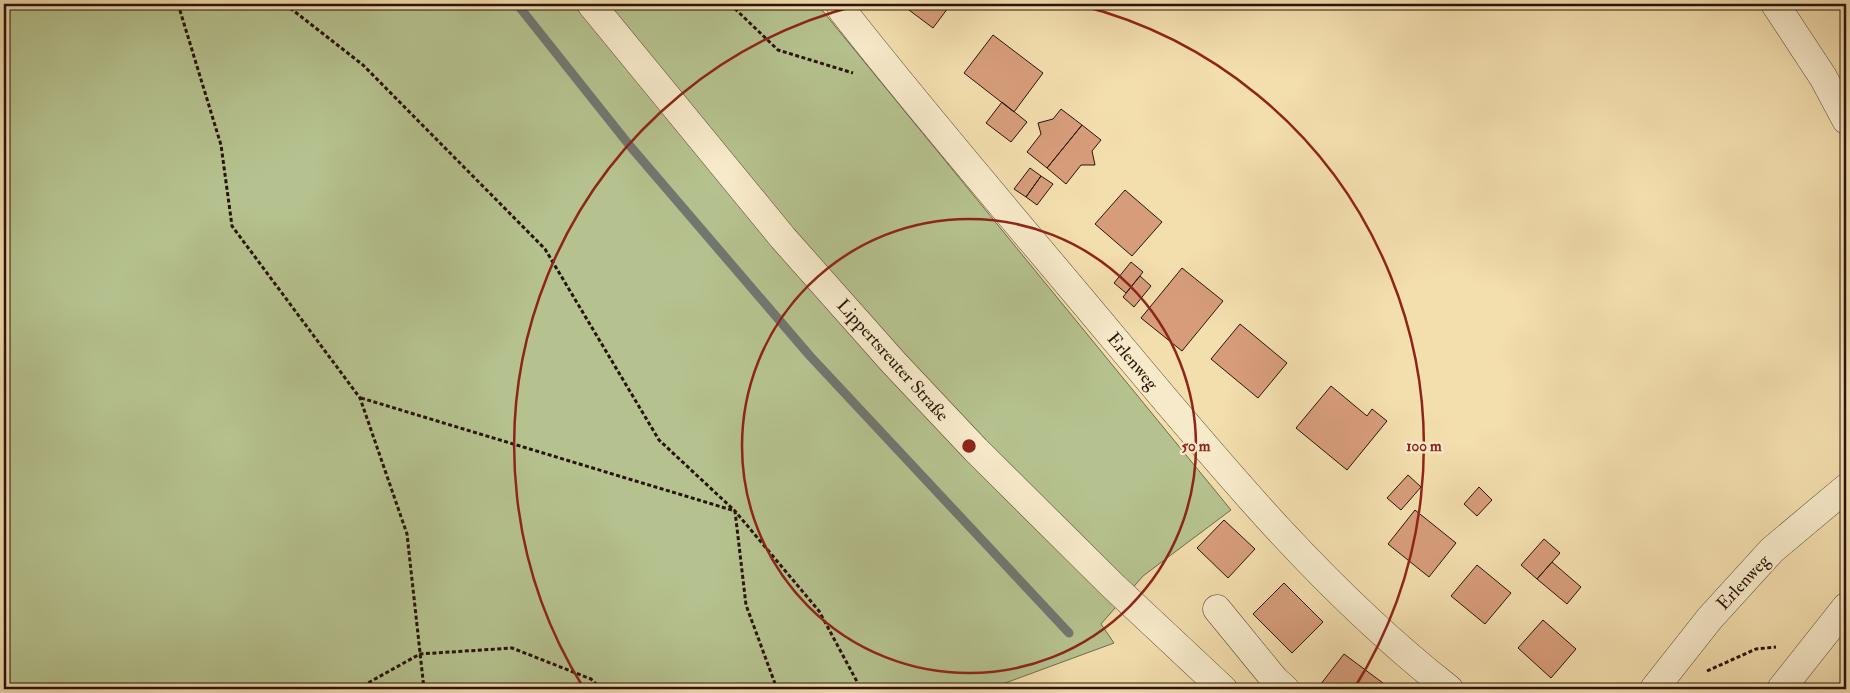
<svg xmlns="http://www.w3.org/2000/svg" width="1850" height="693" viewBox="0 0 1850 693" font-family="'IM FELL Double Pica',serif">
  <style>
    .green { fill: #b5c28f; stroke: #6e6b4b }
    .lines { fill: none; stroke-linecap: round; stroke-linejoin: round }
    .stream { stroke: #717770; stroke-width: 9 }
    .building { fill: #d79d7b; stroke: #281407 }
    .minor-casing { stroke: #5b4631; stroke-width: 29 }
    .path { stroke: #281407; stroke-width: 3; stroke-dasharray: 4 2.5; stroke-linecap: butt }
    .minor { stroke: #f7eaca; stroke-width: 28 }
    .ring { fill: none; stroke: #8f2418; stroke-width: 2.5 }
    .labels { text-anchor: middle; stroke-width: 4.5; stroke-linejoin: round; paint-order: stroke }
    .street-label { font-size: 18px; fill: #281407; stroke: #f7eaca }
    .centre { fill: #8f2418; stroke: #f7eaca; stroke-width: 2.5 }
    .ring-label { font-size: 15px; text-anchor: middle; font-weight: bold; fill: #8f2418; stroke: #f7eaca; stroke-width: 4.5; stroke-linejoin: round; paint-order: stroke }
  </style>
  <rect width="100%" height="100%" fill="#f3deae"/>
  <filter id="stains"><feTurbulence type="fractalNoise" baseFrequency=".004" numOctaves="4"/><feColorMatrix values="0 0 0 0 .2 0 0 0 0 .09 0 0 0 0 .02 0 0 0 .5 -.17"/></filter>
  <radialGradient id="worn" r=".72"><stop offset=".6" stop-color="#630" stop-opacity="0"/><stop offset="1" stop-color="#630" stop-opacity=".3"/></radialGradient>
  <path class="green" d="M 4,4 L 817,4 L 1231,510 L 1143,576 L 1101,624 L 1114,643 L 989,689 L 4,689 Z"/>
  <g class="lines">
    <path class="stream" d="M 517,4 L 630,146 L 810,356 L 1069,633"/>
  </g>
  <path class="building" d="M 901,4 L 951,4 L 933,28 Z
    M 993,35 L 1043,73 L 1014,112 L 964,73 Z
    M 1002,102 L 1027,122 L 1011,142 L 986,123 Z
    M 1061,109 L 1082,125 L 1047,168 L 1027,152 L 1041,134 L 1038,123 L 1053,119 Z
    M 1082,125 L 1101,140 L 1092,151 L 1095,165 L 1081,165 L 1066,184 L 1047,168 Z
    M 1030,168 L 1041,176 L 1026,197 L 1014,189 Z
    M 1041,176 L 1053,184 L 1037,205 L 1026,197 Z
    M 1125,190 L 1162,222 L 1132,256 L 1095,224 Z
    M 1131,262 L 1143,272 L 1126,293 L 1114,283 Z
    M 1182,268 L 1223,301 L 1182,351 L 1141,318 Z
    M 1140,276 L 1151,286 L 1134,307 L 1123,297 Z
    M 1240,324 L 1287,363 L 1258,398 L 1211,359 Z
    M 1331,386 L 1367,416 L 1372,409 L 1387,421 L 1347,470 L 1296,428 Z
    M 1408,475 L 1421,487 L 1401,510 L 1387,498 Z
    M 1479,487 L 1492,500 L 1477,516 L 1464,504 Z
    M 1415,510 L 1456,543 L 1429,577 L 1388,544 Z
    M 1224,520 L 1255,549 L 1228,578 L 1197,548 Z
    M 1544,539 L 1560,553 L 1537,579 L 1521,565 Z
    M 1552,562 L 1581,587 L 1567,604 L 1537,579 Z
    M 1477,565 L 1511,593 L 1485,624 L 1451,596 Z
    M 1284,583 L 1323,622 L 1292,653 L 1253,614 Z
    M 1543,620 L 1576,649 L 1551,678 L 1518,648 Z
    M 1344,654 L 1391,689 L 1317,689 Z"/>
  <g class="lines">
    <defs>
      <path id="minor" d="M 591,4 L 783,238 L 894,363 L 976,450 L 1112,585 L 1223,689
        M 1775,4 L 1823,77 L 1846,120
        M 842,10 C 929,121 1021,227 1111,335 C 1216,460 1320,588 1449,689
        M 1217,609 L 1275,680 L 1285,689
        M 1654,689 L 1710,618 L 1772,550 L 1846,488
        M 1781,689 L 1846,607"/>
    </defs>
    <use href="#minor" class="minor-casing"/>
    <path class="path" d="M 178,4 L 221,145 L 232,226 L 360,398 L 407,534 L 424,689
      M 285,4 L 363,65 L 545,249 L 659,440 L 735,511 L 819,611 L 861,689
      M 730,4 L 778,50 L 853,73
      M 361,398 L 735,511 L 746,605 L 777,689
      M 1707,671 L 1756,649 L 1776,647
      M 357,689 L 420,654 L 512,648 L 591,679 L 601,689"/>
    <use href="#minor" class="minor"/>
  </g>
  <g class="ring">
    <circle cx="969" cy="446" r="227"/>
    <path d="M583 687A455 455 0 0 1 859 5M1079 5A455 455 0 0 1 1355 687"/>
  </g>
  <g class="labels">
    <g class="street-label">
      <text transform="translate(893 360) rotate(48)" y="6">Lippertsreuter Straße</text>
      <text transform="translate(1133 361) rotate(50)" y="6">Erlenweg</text>
      <text transform="translate(1743 582) rotate(-47)" y="6">Erlenweg</text>
    </g>
  </g>
  <circle cx="969" cy="446" r="8" class="centre"/>
  <g class="ring-label">
    <text x="1196" y="451">50 m</text>
    <text x="1424" y="451">100 m</text>
  </g>
  <rect width="1850" height="693" fill="none" stroke="#f3deae" stroke-width="20"/>
  <rect x="5" y="5" width="1840" height="683" fill="none" stroke="#281407" stroke-width="2.5"/>
  <rect x="10" y="10" width="1830" height="673" fill="none" stroke="#281407"/>
  <rect width="100%" height="100%" filter="url(#stains)"/>
  <rect width="100%" height="100%" fill="url(#worn)"/>
</svg>
